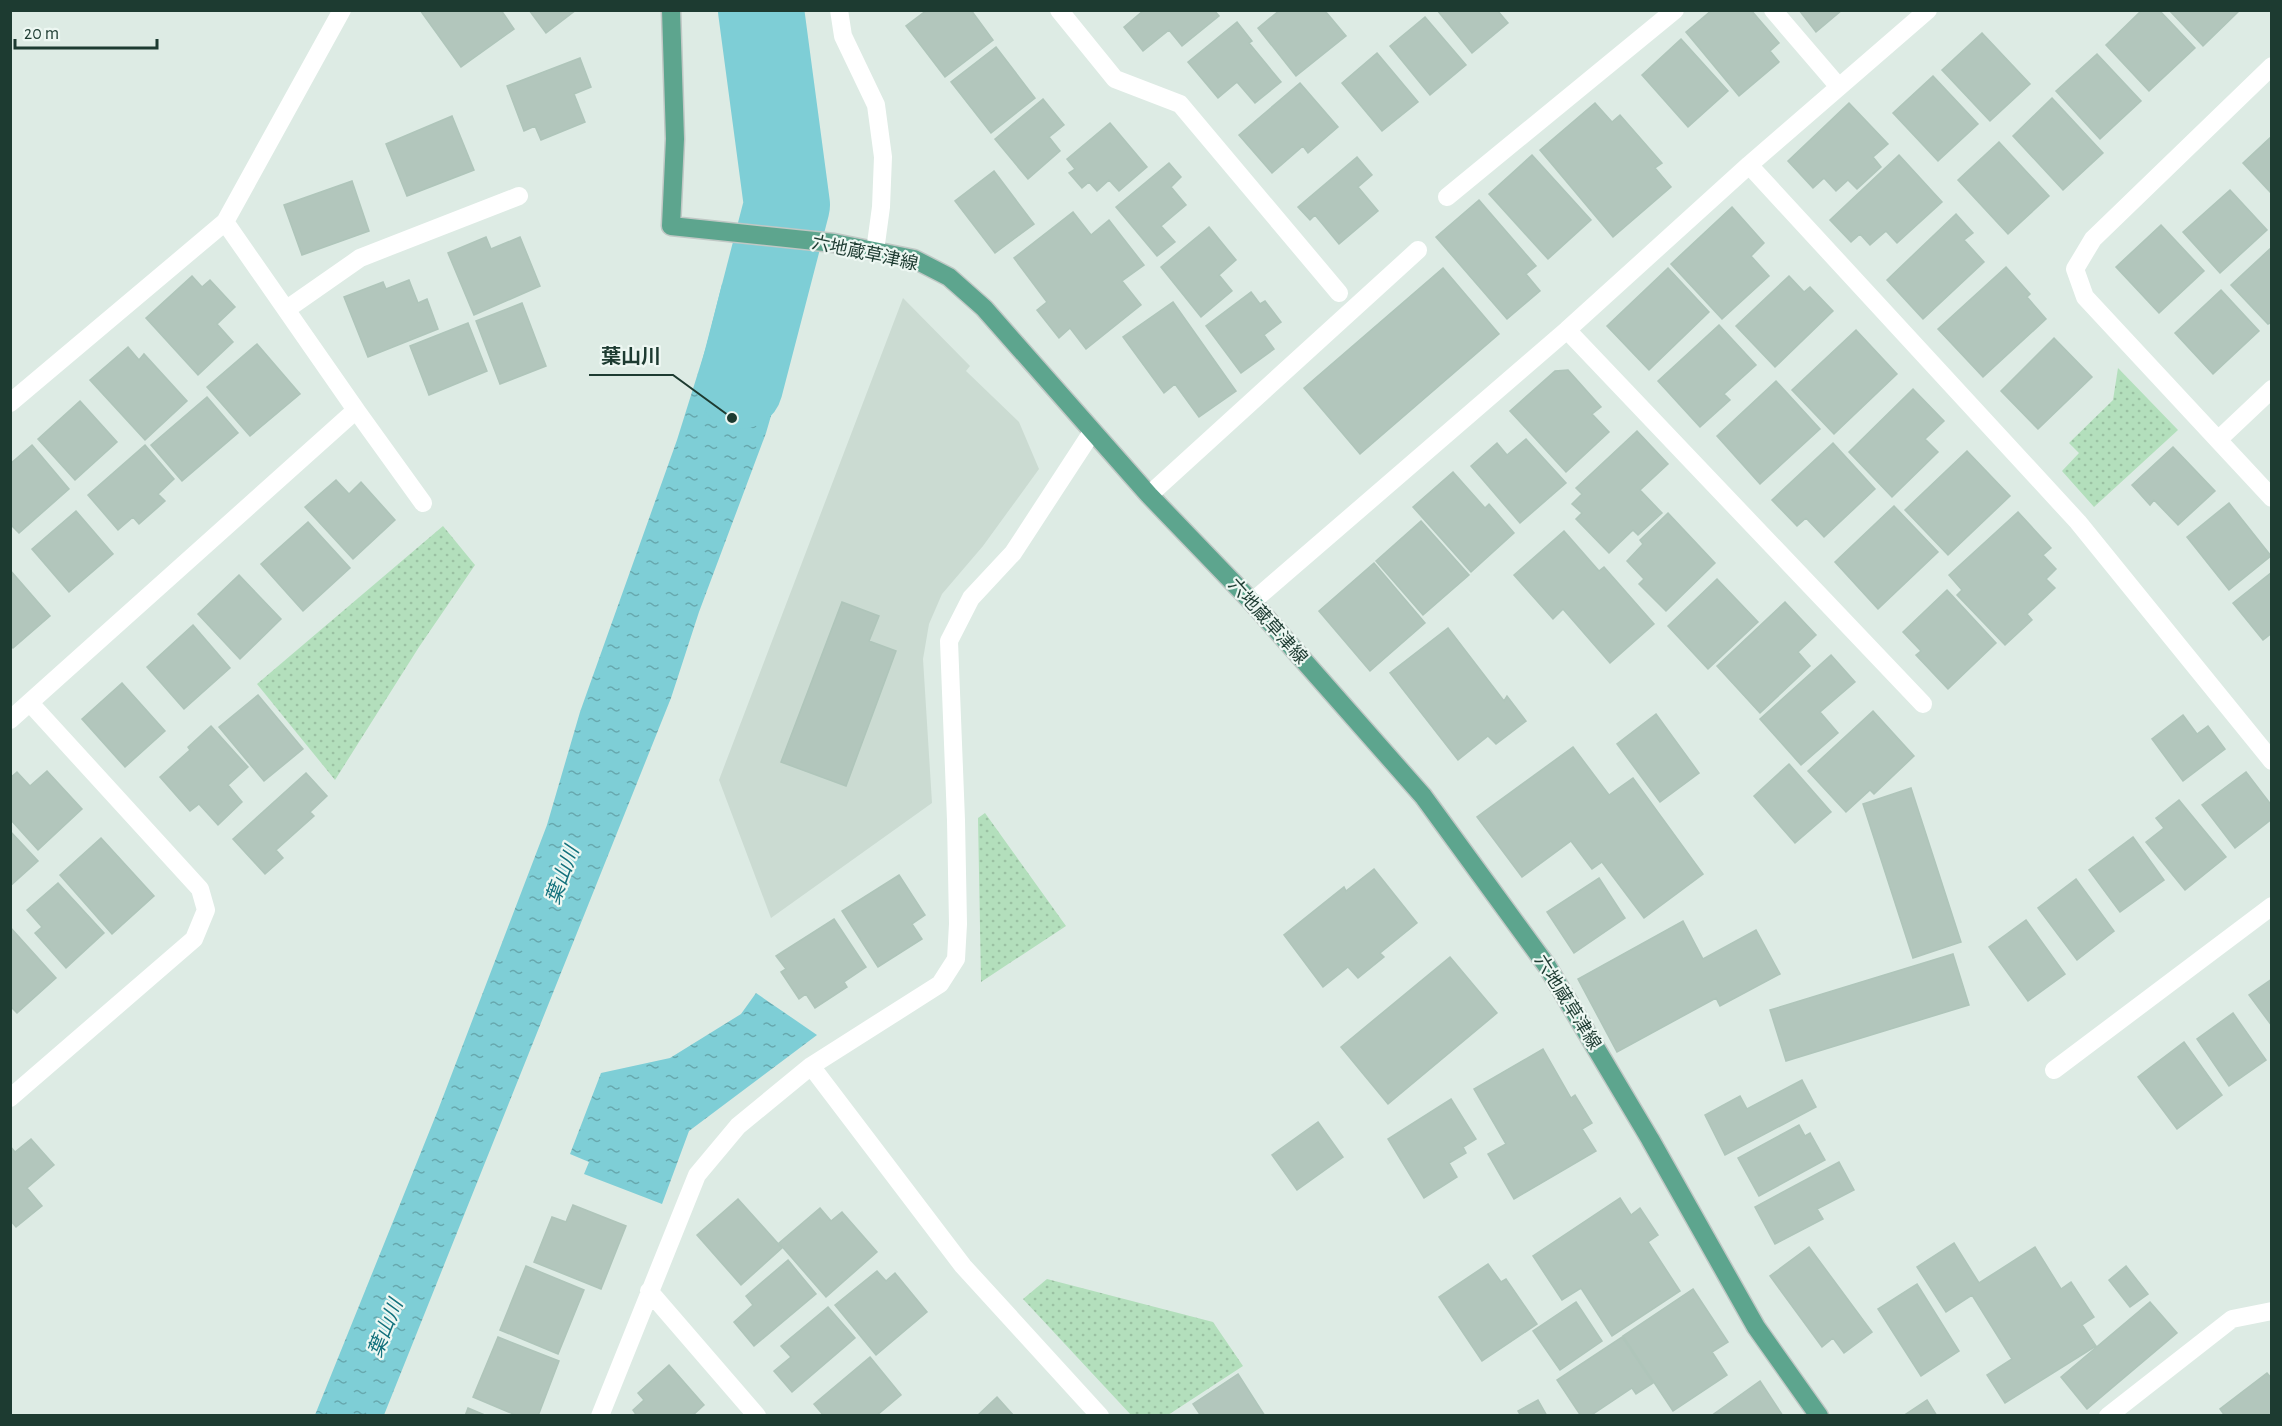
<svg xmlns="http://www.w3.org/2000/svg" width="2282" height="1426" viewBox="0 0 2282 1426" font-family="'Alegreya Sans','Noto Sans JP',sans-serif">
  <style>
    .built { fill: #cbdbd2 }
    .park { fill: url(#park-dots) }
    .water { fill: url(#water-ripples) }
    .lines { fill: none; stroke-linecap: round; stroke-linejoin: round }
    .river { stroke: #7eced6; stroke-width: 86 }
    .building { fill: #b2c6bc; stroke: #afc5ba; stroke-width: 1.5 }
    .major-casing { stroke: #c0c8c5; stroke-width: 21 }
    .minor { stroke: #fff; stroke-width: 18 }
    .major { stroke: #5da58e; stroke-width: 18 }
    .labels { text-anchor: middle; stroke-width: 4.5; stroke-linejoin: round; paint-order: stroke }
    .street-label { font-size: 18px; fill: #1d3b31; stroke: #edf7f2 }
    .water-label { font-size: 20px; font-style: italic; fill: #12717c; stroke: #edf7f2 }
    .leader { fill: none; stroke: #1d3b31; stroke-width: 2 }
    .callout-dot { fill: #1d3b31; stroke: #edf7f2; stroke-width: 2 }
    .callout-label { font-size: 20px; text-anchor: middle; font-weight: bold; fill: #1d3b31; stroke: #edf7f2; stroke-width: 4.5; stroke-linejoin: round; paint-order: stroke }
  </style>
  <defs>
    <pattern id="park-dots" width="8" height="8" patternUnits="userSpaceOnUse" patternTransform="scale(1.5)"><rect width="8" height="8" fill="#b3dfbc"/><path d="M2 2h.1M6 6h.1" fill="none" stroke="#9ac0a2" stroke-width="1.8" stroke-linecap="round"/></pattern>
    <pattern id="water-ripples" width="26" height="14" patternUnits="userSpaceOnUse" patternTransform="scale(1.5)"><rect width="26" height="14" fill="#7eced6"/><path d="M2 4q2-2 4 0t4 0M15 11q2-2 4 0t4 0" fill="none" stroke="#67a8ae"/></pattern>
  </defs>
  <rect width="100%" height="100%" fill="#ddebe4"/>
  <path class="built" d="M 903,298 L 970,366 L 966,371 L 1019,422 L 1039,469 L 983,546 L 942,594 L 929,624 L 923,659 L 932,803 L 771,918 L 719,780 Z"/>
  <path class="park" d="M 2118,368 L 2178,430 L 2094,507 L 2062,471 L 2079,453 L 2069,443 L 2113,400 Z
    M 443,526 L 475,565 L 419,647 L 335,780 L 257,684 Z
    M 985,813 L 1066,926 L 981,982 L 978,818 Z
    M 1047,1279 L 1213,1322 L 1243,1366 L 1168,1415 L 1131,1415 L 1023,1299 Z"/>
  <path class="water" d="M 758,273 L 804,275 L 798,323 L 766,433 L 699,612 L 671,698 L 384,1415 L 315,1415 L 438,1110 L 547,825 L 580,712 L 677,440 L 707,344 L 722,284 Z
    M 756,993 L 817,1035 L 689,1131 L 662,1204 L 584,1174 L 589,1162 L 570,1154 L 601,1073 L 670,1058 L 741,1014 Z"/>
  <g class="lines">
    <path class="river" d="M 740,386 L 787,205 L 761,10"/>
  </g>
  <path class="building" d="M 420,10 L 501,10 L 514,29 L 461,67 Z
    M 529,10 L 576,10 L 546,33 Z
    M 927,10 L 971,10 L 993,40 L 945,77 L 906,26 Z
    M 1144,10 L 1214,10 L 1219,16 L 1182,46 L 1169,30 L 1143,51 L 1124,27 Z
    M 1280,10 L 1328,10 L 1326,12 L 1346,36 L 1296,76 L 1258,28 Z
    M 1437,10 L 1497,10 L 1508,23 L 1472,53 Z
    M 1712,10 L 1751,10 L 1779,43 L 1770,51 L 1779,62 L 1739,96 L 1686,32 Z
    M 1799,10 L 1842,10 L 1816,32 Z
    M 2142,10 L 2159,10 L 2195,48 L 2149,91 L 2106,45 Z
    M 2169,10 L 2240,10 L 2203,46 Z
    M 1425,17 L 1466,65 L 1430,95 L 1390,46 Z
    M 1237,22 L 1252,41 L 1249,43 L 1281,82 L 1255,103 L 1237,82 L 1218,98 L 1188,62 Z
    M 1982,33 L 2030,84 L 1990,121 L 1942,70 Z
    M 1681,39 L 1728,91 L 1688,127 L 1642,75 Z
    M 996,47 L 1035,98 L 991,133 L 951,82 Z
    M 1377,53 L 1418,102 L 1382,131 L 1342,83 Z
    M 2097,54 L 2141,101 L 2100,139 L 2056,91 Z
    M 580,58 L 591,87 L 574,94 L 585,122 L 541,140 L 535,126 L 524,131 L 507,86 Z
    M 1933,76 L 1978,124 L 1938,161 L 1893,113 Z
    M 1300,83 L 1338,127 L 1308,153 L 1303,146 L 1272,173 L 1239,135 Z
    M 2052,98 L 2103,153 L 2063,190 L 2013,136 Z
    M 1043,99 L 1064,125 L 1049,137 L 1060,151 L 1028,179 L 995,139 Z
    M 1595,103 L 1612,122 L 1620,115 L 1662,163 L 1655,168 L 1671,187 L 1613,237 L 1540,150 Z
    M 1849,103 L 1888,144 L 1873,157 L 1881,167 L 1857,189 L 1848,180 L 1836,191 L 1824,178 L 1813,188 L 1788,161 Z
    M 452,116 L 474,170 L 407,196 L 386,144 Z
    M 1110,123 L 1147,167 L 1119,191 L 1109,180 L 1097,191 L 1089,182 L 1082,188 L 1069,173 L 1075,169 L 1067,159 Z
    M 2272,136 L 2272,194 L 2243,163 Z
    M 1999,142 L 2049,196 L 2008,234 L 1958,180 Z
    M 1532,155 L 1591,220 L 1548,259 L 1489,194 Z
    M 1899,155 L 1942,202 L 1897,243 L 1886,231 L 1870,245 L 1860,234 L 1851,242 L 1830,220 Z
    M 1357,157 L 1372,175 L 1358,187 L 1378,211 L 1339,244 L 1315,215 L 1310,220 L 1298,207 Z
    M 1169,163 L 1181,177 L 1171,187 L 1186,205 L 1161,226 L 1175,242 L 1157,256 L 1116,207 Z
    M 994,171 L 1034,224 L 995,253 L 955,201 Z
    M 352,181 L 369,231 L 302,255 L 284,205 Z
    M 2230,190 L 2267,230 L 2220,273 L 2183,232 Z
    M 1479,200 L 1536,266 L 1526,274 L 1540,291 L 1507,319 L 1436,237 Z
    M 1732,207 L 1764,243 L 1751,256 L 1769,276 L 1722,319 L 1671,264 Z
    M 1073,212 L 1091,235 L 1109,220 L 1144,265 L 1122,281 L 1141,305 L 1086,349 L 1070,328 L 1059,338 L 1037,310 L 1047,302 L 1014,258 Z
    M 1956,214 L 1973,233 L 1964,240 L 1984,262 L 1923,319 L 1887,280 Z
    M 2161,225 L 2204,271 L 2159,313 L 2116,267 Z
    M 1209,227 L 1236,260 L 1219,275 L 1232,291 L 1201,317 L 1161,267 Z
    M 486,237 L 491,249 L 520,237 L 540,286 L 474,315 L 448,253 Z
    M 2272,247 L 2272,322 L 2268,324 L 2231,285 Z
    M 2006,267 L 2030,294 L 2027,297 L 2046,319 L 1983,377 L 1938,329 Z
    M 1443,268 L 1499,334 L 1360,454 L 1304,388 Z
    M 1668,268 L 1709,312 L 1649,370 L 1607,326 Z
    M 192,276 L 202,287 L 210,280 L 235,307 L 217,324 L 233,342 L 198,375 L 146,318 Z
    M 1789,276 L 1804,292 L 1810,287 L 1833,311 L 1775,367 L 1736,326 Z
    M 409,280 L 418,303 L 427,299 L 438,329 L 368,357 L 344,297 L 383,282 L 386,289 Z
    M 2221,290 L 2259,331 L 2213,374 L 2175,333 Z
    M 1251,292 L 1260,304 L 1265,301 L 1281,322 L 1264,335 L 1274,349 L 1241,373 L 1206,326 Z
    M 1173,302 L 1236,391 L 1199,417 L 1175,384 L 1164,393 L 1123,337 Z
    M 522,303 L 546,366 L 500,384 L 476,321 Z
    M 468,323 L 487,371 L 429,395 L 410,346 Z
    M 1719,325 L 1756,365 L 1724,394 L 1730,400 L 1700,427 L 1658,381 Z
    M 1856,330 L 1897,374 L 1834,434 L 1792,390 Z
    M 2054,338 L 2092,377 L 2038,429 L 2001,391 Z
    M 257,344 L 300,394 L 250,436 L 207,387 Z
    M 128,347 L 139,360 L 144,354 L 187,401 L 145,440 L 90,380 Z
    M 1568,370 L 1601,407 L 1592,414 L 1609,432 L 1566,472 L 1510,411 L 1555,371 Z
    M 1776,381 L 1820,429 L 1760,484 L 1717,436 Z
    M 1913,389 L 1944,421 L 1925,439 L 1938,452 L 1892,497 L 1849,452 Z
    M 207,397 L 238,433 L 182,481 L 151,445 Z
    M 80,401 L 117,442 L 75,480 L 38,439 Z
    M 1637,431 L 1668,464 L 1640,490 L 1662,513 L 1638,535 L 1633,530 L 1609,553 L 1576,519 L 1582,513 L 1572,504 L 1582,494 L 1576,488 Z
    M 1526,439 L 1566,483 L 1520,523 L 1471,466 L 1497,443 L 1507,455 Z
    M 1833,443 L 1875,489 L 1824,537 L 1806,518 L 1797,526 L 1772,500 Z
    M 32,445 L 69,489 L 19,533 L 10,524 L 10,464 Z
    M 145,445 L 174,479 L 158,494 L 165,501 L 139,524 L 133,517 L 118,530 L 88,495 Z
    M 2173,447 L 2215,491 L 2178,525 L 2154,500 L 2150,505 L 2132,485 Z
    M 1967,451 L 2010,496 L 1948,555 L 1905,510 Z
    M 1453,472 L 1485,508 L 1489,504 L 1514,533 L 1471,572 L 1413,507 Z
    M 336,480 L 349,494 L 361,482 L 395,520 L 353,559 L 305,507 Z
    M 2229,503 L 2271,556 L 2229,590 L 2187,537 Z
    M 1894,506 L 1938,552 L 1878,609 L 1835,562 Z
    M 76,511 L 113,554 L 69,592 L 32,549 Z
    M 2018,512 L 2051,548 L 2043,555 L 2056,569 L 2046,579 L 2055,588 L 2027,614 L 2032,620 L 2005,645 L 1957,595 L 1962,590 L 1949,575 Z
    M 1668,513 L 1715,563 L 1666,611 L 1639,584 L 1644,579 L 1627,561 L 1643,544 L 1640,540 Z
    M 1421,521 L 1469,575 L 1423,615 L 1376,561 Z
    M 308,522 L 350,568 L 303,611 L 261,564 Z
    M 1564,531 L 1599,571 L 1604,567 L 1654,624 L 1610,663 L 1563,609 L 1553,619 L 1514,575 Z
    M 1374,563 L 1425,623 L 1370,671 L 1319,611 Z
    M 10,570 L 50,616 L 13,648 L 10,645 Z
    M 2272,572 L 2272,633 L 2263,640 L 2233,603 Z
    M 239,575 L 281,619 L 240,659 L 198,614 Z
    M 1717,579 L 1758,622 L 1708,669 L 1668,626 Z
    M 1947,590 L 1996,643 L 1948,689 L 1916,655 L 1921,651 L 1903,632 Z
    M 842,602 L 879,616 L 869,641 L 896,651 L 846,786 L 781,762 Z
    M 1785,602 L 1816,635 L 1798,652 L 1810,666 L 1760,713 L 1717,666 Z
    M 193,625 L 230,668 L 184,709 L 147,667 Z
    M 1448,628 L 1504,701 L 1507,696 L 1526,721 L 1496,744 L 1488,736 L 1458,760 L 1390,673 Z
    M 1831,655 L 1855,682 L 1820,712 L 1838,733 L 1801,765 L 1760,719 Z
    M 122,683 L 165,731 L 125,767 L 82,719 Z
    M 258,695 L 303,749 L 264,781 L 219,727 Z
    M 1873,711 L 1914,756 L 1874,794 L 1870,790 L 1846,812 L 1808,771 Z
    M 1656,714 L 1699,773 L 1660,802 L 1617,744 Z
    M 2183,715 L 2197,734 L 2208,726 L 2225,749 L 2183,781 L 2152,739 Z
    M 211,726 L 248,767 L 228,785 L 242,802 L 218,825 L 199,804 L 190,811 L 160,777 L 190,750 L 188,747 Z
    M 1573,747 L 1609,795 L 1633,778 L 1703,874 L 1644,918 L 1602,862 L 1592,869 L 1571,841 L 1522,877 L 1477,817 Z
    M 1789,764 L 1831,812 L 1795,843 L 1754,796 Z
    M 47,771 L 82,809 L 38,850 L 10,819 L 10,778 L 17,772 L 30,786 Z
    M 2246,772 L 2272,806 L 2272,819 L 2235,848 L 2202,805 Z
    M 306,773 L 327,796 L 310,812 L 314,816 L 276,850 L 283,858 L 265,874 L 233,839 Z
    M 1911,788 L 1961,942 L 1913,958 L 1863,804 Z
    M 2179,800 L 2226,857 L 2185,890 L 2146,842 L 2164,828 L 2156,818 Z
    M 10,831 L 38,861 L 10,886 Z
    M 2133,837 L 2164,880 L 2120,912 L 2089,870 Z
    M 101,838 L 154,896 L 112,934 L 60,875 Z
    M 1374,869 L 1417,923 L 1380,953 L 1384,957 L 1358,978 L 1348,967 L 1323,987 L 1284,935 L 1344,887 L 1346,891 Z
    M 899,875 L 925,915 L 912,924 L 922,939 L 878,967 L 842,911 Z
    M 1599,878 L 1625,918 L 1574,953 L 1547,912 Z
    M 2076,879 L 2114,931 L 2077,960 L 2038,908 Z
    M 58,883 L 104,933 L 66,968 L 35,933 L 42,927 L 27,910 Z
    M 834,919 L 866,967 L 844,982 L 847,987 L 815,1008 L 806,994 L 799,999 L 781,972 L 786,969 L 776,956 Z
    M 2026,920 L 2065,974 L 2028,1001 L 1989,947 Z
    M 1683,921 L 1703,959 L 1756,930 L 1780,974 L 1720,1006 L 1716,998 L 1617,1052 L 1578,979 Z
    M 10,927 L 56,978 L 17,1013 L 10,1006 Z
    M 1953,954 L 1969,1005 L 1786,1061 L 1770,1010 Z
    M 1450,957 L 1497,1013 L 1388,1104 L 1341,1047 Z
    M 2272,979 L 2272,1026 L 2249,995 Z
    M 2233,1013 L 2266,1060 L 2229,1086 L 2197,1039 Z
    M 2184,1042 L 2222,1095 L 2177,1129 L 2138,1077 Z
    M 1543,1049 L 1571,1098 L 1575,1095 L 1592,1123 L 1582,1129 L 1596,1151 L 1514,1199 L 1488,1154 L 1506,1144 L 1474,1089 Z
    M 1802,1080 L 1816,1107 L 1725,1155 L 1705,1115 L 1740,1096 L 1747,1109 Z
    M 1451,1099 L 1476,1139 L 1463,1147 L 1466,1153 L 1449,1163 L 1457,1177 L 1424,1198 L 1388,1139 Z
    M 1318,1122 L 1343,1157 L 1297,1190 L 1272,1155 Z
    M 1799,1125 L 1805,1136 L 1810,1133 L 1825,1160 L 1759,1196 L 1738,1158 Z
    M 31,1139 L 54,1165 L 27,1188 L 42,1206 L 16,1227 L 10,1220 L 10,1146 L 15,1152 Z
    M 1839,1162 L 1854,1190 L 1817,1209 L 1823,1219 L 1775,1244 L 1755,1207 Z
    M 1620,1198 L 1631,1215 L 1640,1208 L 1658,1235 L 1648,1242 L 1680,1291 L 1612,1336 L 1581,1288 L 1562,1300 L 1533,1256 Z
    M 738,1199 L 782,1248 L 741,1285 L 697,1235 Z
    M 573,1205 L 626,1226 L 601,1289 L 534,1262 L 552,1217 L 566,1222 Z
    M 820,1208 L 831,1221 L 842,1212 L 877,1252 L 826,1297 L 779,1243 Z
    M 1954,1243 L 1979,1283 L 2035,1247 L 2061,1289 L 2071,1282 L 2094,1317 L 2082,1325 L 2096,1346 L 2005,1403 L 1987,1375 L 2012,1359 L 1972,1295 L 1946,1312 L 1917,1267 Z
    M 1809,1247 L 1872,1332 L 1844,1353 L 1833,1338 L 1822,1347 L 1770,1276 Z
    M 788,1260 L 816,1294 L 754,1346 L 734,1322 L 753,1305 L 746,1296 Z
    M 1488,1264 L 1501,1282 L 1506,1279 L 1537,1324 L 1482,1361 L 1439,1297 Z
    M 526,1266 L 584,1290 L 558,1354 L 500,1330 Z
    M 2126,1266 L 2148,1294 L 2130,1307 L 2109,1280 Z
    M 877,1271 L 886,1281 L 895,1273 L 927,1312 L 876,1355 L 835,1305 Z
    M 1917,1284 L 1959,1351 L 1921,1376 L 1878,1309 Z
    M 1693,1289 L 1728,1342 L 1712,1352 L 1727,1375 L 1673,1411 L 1623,1336 Z
    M 1576,1302 L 1602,1341 L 1560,1370 L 1533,1331 Z
    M 2150,1302 L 2177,1333 L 2087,1409 L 2061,1377 Z
    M 828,1307 L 855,1338 L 792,1392 L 774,1371 L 791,1357 L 781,1346 Z
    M 498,1337 L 559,1361 L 538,1416 L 518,1416 L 473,1397 Z
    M 1622,1337 L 1653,1383 L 1636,1394 L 1632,1388 L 1590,1416 L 1581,1416 L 1557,1380 Z
    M 870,1357 L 901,1395 L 876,1416 L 824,1416 L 814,1404 Z
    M 669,1365 L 704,1405 L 692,1416 L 637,1416 L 633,1410 L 644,1400 L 638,1393 Z
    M 2267,1373 L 2272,1379 L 2272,1416 L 2225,1416 L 2220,1409 Z
    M 1238,1374 L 1265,1416 L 1201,1416 L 1193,1404 Z
    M 1760,1381 L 1783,1416 L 1711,1416 Z
    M 997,1397 L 1014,1416 L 977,1416 Z
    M 1538,1400 L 1547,1416 L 1521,1416 L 1518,1411 Z
    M 1927,1400 L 1937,1416 L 1903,1416 Z
    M 468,1408 L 487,1416 L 465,1416 Z"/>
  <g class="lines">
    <defs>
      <path id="major" d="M 671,10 L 675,139 L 671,226 L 834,243 L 914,259 L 949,277 L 984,308 L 1149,495 L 1252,602 L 1423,796 L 1547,966 L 1650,1139 L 1756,1327 L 1819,1416"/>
    </defs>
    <use href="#major" class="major-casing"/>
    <path class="minor" d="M 839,10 L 843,36 L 876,105 L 883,157 L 881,207 L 875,251
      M 1059,10 L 1115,79 L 1180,104 L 1339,293
      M 1773,10 L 1839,87
      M 2272,66 L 2093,239 L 2075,269 L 2085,297 L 2272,498
      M 1749,165 L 2078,522 L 2272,761
      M 1447,197 L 1675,10
      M 287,309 L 360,258 L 519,196
      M 1567,330 L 1923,704
      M 10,403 L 225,222 L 342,10
      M 356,410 L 423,503
      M 2218,440 L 2272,389
      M 1149,495 L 1418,250
      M 1252,602 L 1567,330 L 1749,165 L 1928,10
      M 10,720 L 356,410 L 225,222
      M 811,1066 L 963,1266 L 1100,1416
      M 2054,1070 L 2272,906
      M 10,1098 L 194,939 L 206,910 L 200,889 L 30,703
      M 649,1291 L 757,1416
      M 600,1416 L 697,1175 L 738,1126 L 811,1066 L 940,984 L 956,959 L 958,924 L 956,820 L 949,641 L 971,598 L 1013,553 L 1092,432
      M 2108,1416 L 2232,1319 L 2272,1311"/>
    <use href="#major" class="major"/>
  </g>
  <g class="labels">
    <g class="street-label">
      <text transform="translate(865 253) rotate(12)" y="6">六地蔵草津線</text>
      <text transform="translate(1268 621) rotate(48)" y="6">六地蔵草津線</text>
      <text transform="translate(1568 1002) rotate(58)" y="6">六地蔵草津線</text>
    </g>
    <g class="water-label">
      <text transform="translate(562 875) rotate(-70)" y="7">葉山川</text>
      <text transform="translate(385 1328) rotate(-68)" y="7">葉山川</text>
    </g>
  </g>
  <path class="leader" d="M732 418L673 375H589"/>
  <circle class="callout-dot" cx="732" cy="418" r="6"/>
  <g class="callout-label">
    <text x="631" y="363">葉山川</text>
  </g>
  <rect width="2282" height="1426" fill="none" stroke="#1d3b31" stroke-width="24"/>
  <path d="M15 39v9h142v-9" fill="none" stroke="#1d3b31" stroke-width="3"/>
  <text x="24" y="39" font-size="18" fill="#1d3b31" stroke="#edf7f2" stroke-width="4.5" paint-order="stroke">20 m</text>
</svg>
